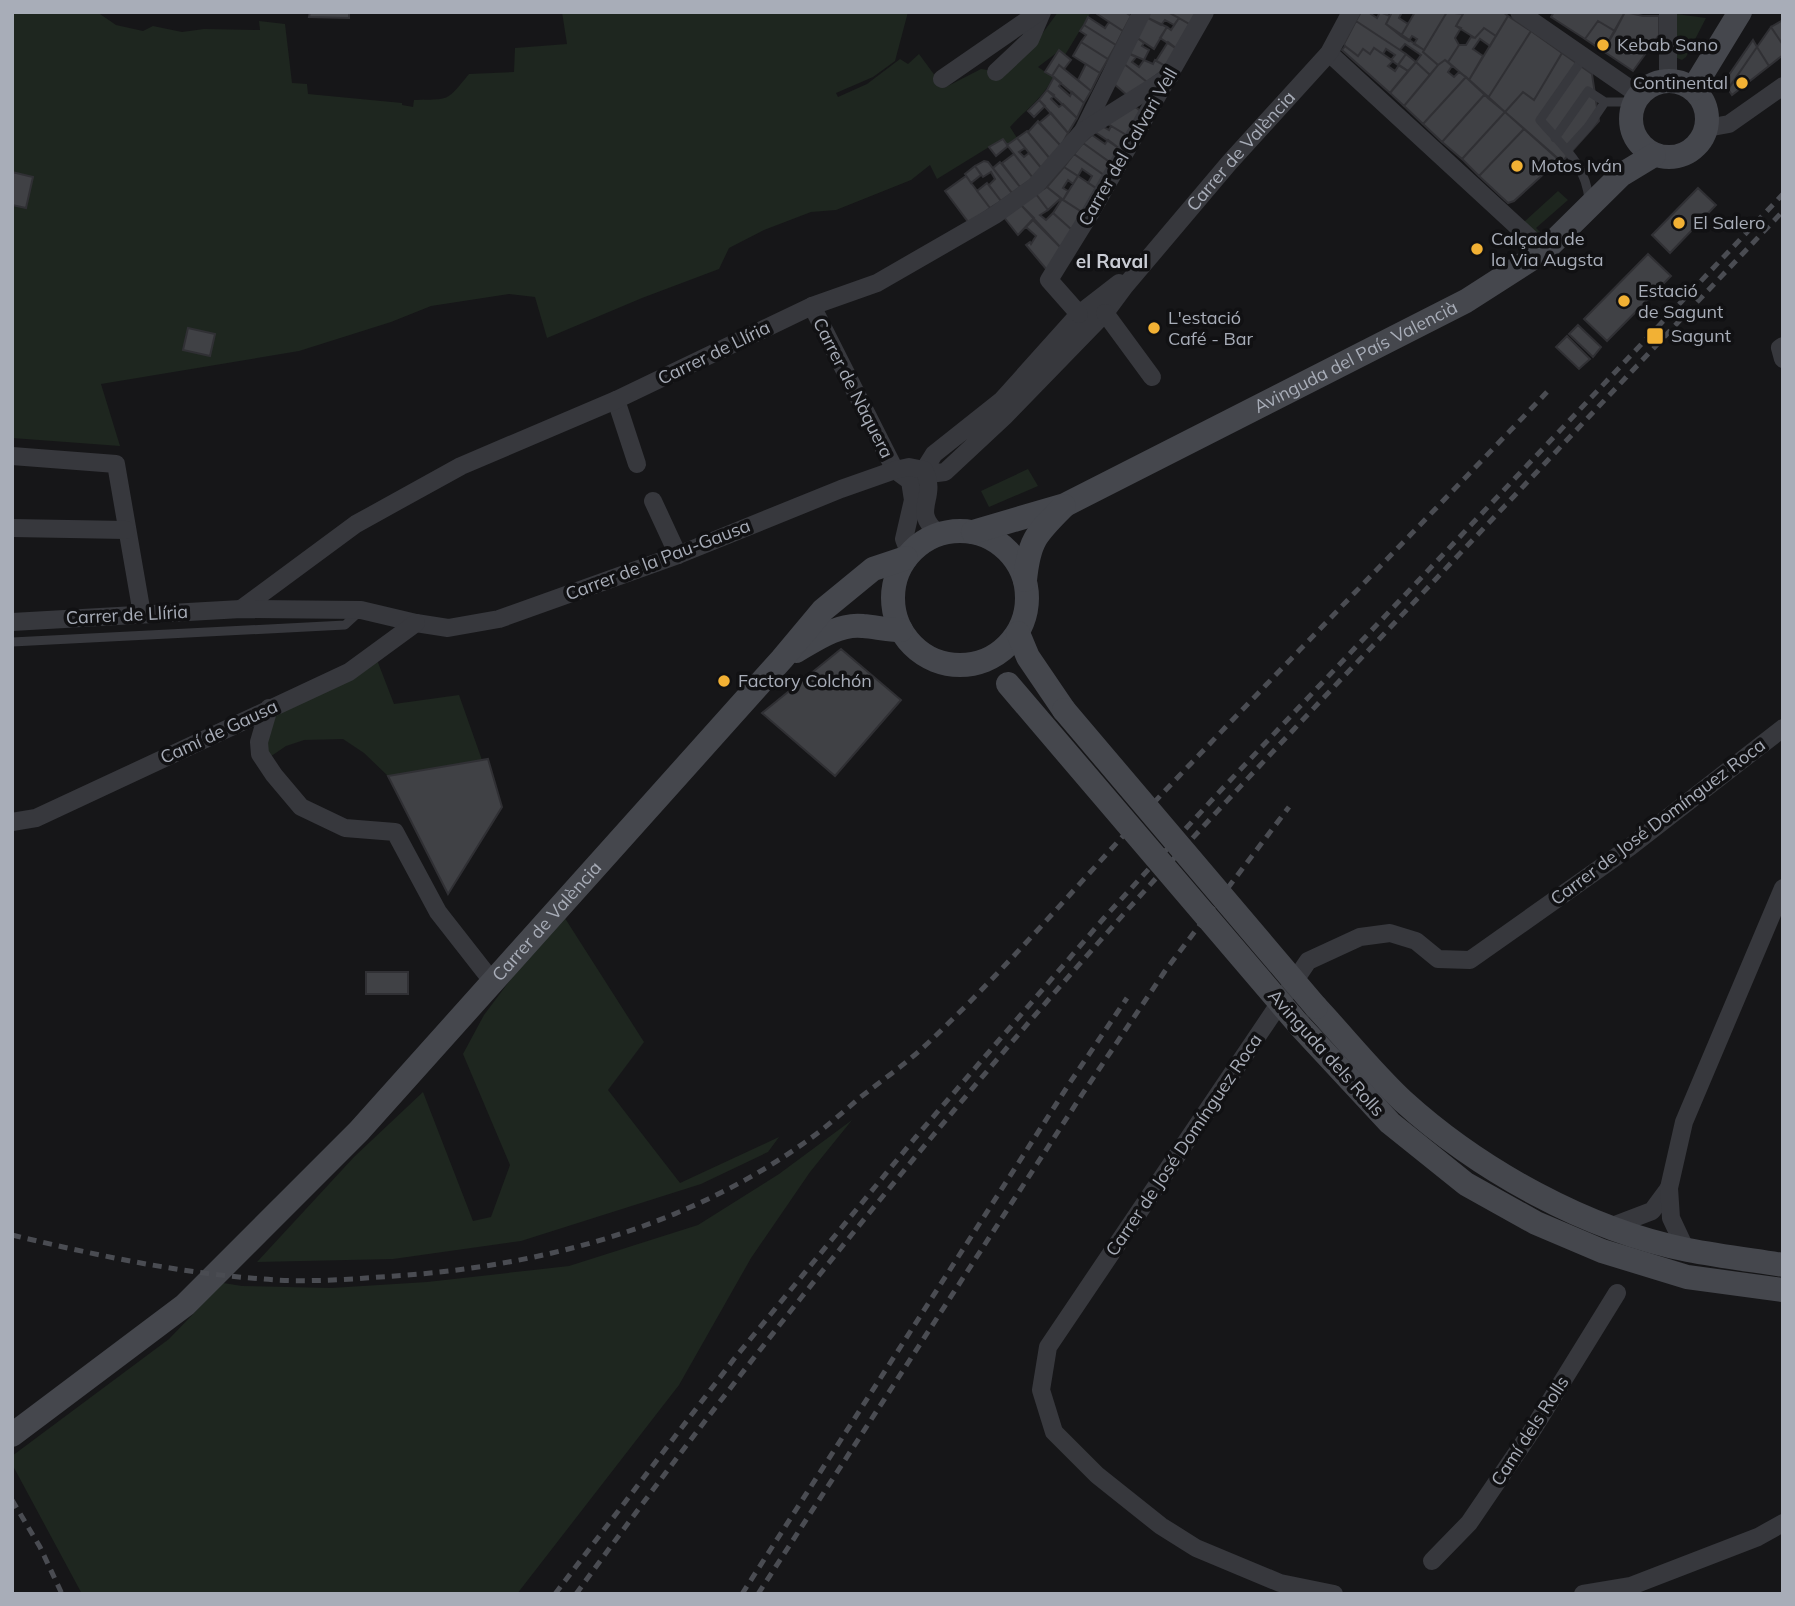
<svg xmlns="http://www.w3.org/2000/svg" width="1795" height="1606" viewBox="0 0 1795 1606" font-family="Mulish,sans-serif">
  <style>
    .green { fill: #1e261f }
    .building { fill: #404145; stroke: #303034; stroke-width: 2 }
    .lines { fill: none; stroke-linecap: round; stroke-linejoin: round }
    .lane { stroke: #37383d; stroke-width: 9 }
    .street { stroke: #37383d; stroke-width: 18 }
    .secondary { stroke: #45474d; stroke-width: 24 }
    .rail { stroke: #4a4c52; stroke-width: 5; stroke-dasharray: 9 7; stroke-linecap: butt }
    .secondary-bridge { stroke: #45474d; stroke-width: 24 }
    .poi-dot { fill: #f2b134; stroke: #111113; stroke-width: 2.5 }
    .labels { text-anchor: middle; stroke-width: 7; stroke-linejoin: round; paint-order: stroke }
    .poi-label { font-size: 18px; fill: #a8adb8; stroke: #111113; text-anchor: start }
    .street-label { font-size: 18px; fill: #a8adb8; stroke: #111113 }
    .neighbourhood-label { font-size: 19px; font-weight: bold; fill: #c9ccd4; stroke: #111113 }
  </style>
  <rect width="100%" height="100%" fill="#161618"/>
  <path class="green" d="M 12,12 L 97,12 L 116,25 L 143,31 L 153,26 L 182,32 L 204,29 L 260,30 L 259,21 L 285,24 L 292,83 L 307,84 L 308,94 L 402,103 L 402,105 L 413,107 L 414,100 C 451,99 446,102 469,74 L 514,72 L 515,48 L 567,44 L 562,12 L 908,12 L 895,61 L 873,77 L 836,93 L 838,97 L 867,84 L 900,59 L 908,64 L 919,54 L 944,88 L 981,69 L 1000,72 L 1031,49 L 1058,12 L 1091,12 L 1065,55 L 1059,51 L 1038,67 L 1053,77 C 1043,99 1025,110 1010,127 L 1017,138 L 1007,145 L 1002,139 L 937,179 L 930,165 L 911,180 L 836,210 L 811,212 L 764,230 L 729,248 L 719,269 L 642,298 L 547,338 L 535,297 L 509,294 L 431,306 L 391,322 L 299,351 L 101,384 L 120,446 L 12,438 Z
    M 1676,14 L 1706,18 L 1686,57 L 1682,60 L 1677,58 L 1675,53 Z
    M 1558,191 L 1568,200 L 1536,228 L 1540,232 L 1535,233 L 1524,222 Z
    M 1028,469 L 1038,486 L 989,507 L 981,491 Z
    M 377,660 L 394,704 L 459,695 L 482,760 L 388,776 L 364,753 L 343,739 L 304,740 L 286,746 L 264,761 L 269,708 Z
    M 561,912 L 644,1042 L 608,1090 L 680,1183 L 779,1137 L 768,1152 L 701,1184 L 521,1241 L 393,1259 L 257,1262 L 354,1157 L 423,1092 L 473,1221 L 491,1217 L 510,1165 L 463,1054 L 484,1015 Z
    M 852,1120 L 810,1172 L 751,1258 L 679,1385 L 517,1594 L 82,1594 L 12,1464 L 12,1456 L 169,1339 L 223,1283 L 242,1286 L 331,1288 L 427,1282 L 569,1266 L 698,1225 L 779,1174 Z"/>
  <path class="building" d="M 310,12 L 349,12 L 349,18 L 309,17 Z
    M 1098,12 L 1125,12 L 1131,16 L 1123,31 L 1097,14 Z
    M 1148,12 L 1168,12 L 1179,18 L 1174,25 L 1165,20 L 1161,25 L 1146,17 Z
    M 1168,12 L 1198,12 L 1191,25 Z
    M 1361,12 L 1368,12 L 1377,18 L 1380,12 L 1390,16 L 1386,24 L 1424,50 L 1423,52 L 1438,65 L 1430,75 L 1416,62 L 1421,55 L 1405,44 L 1400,50 L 1356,21 Z
    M 1392,12 L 1402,12 L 1399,18 L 1408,24 L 1401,36 L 1386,24 Z
    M 1415,12 L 1447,12 L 1424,50 L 1414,44 L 1417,39 L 1412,36 L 1409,41 L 1401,36 Z
    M 1447,12 L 1463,14 L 1456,26 L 1461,28 L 1455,38 L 1459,45 L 1448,62 L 1445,60 L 1438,65 L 1423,52 Z
    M 1461,12 L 1503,12 L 1508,16 L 1496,36 L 1484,28 L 1475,38 L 1456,26 L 1463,14 Z
    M 1554,12 L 1625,12 L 1615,31 L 1598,21 L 1585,39 L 1551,17 Z
    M 1625,12 L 1643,16 L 1659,16 L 1659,35 L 1633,71 L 1603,51 Z
    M 1508,16 L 1531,31 L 1488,98 L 1469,80 Z
    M 1088,17 L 1105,28 L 1109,22 L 1123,31 L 1116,45 L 1084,25 Z
    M 1146,17 L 1167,27 L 1154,49 L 1136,37 Z
    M 1179,18 L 1191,25 L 1177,49 L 1160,38 L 1167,27 L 1171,30 Z
    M 1783,20 L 1783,45 L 1771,27 Z
    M 1356,21 L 1406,54 L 1398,65 L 1391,60 L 1395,55 L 1386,49 L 1383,54 L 1374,48 L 1370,54 L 1363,49 L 1358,56 L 1345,46 L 1344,44 Z
    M 1598,21 L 1615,31 L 1603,51 L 1585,39 Z
    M 1084,25 L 1116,45 L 1108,59 L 1081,42 L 1086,35 L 1080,31 Z
    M 1771,27 L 1783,45 L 1783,55 L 1769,66 L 1757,47 Z
    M 1484,28 L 1496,36 L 1490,46 L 1480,39 L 1473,49 L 1483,56 L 1469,80 L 1448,62 L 1459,45 L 1466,45 L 1471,37 L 1475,38 Z
    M 1531,31 L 1562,53 L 1534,100 L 1523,92 L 1505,112 L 1488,98 Z
    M 1136,37 L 1144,43 L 1142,46 L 1149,50 L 1144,60 L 1128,53 Z
    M 1753,40 L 1757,47 L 1728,89 L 1722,85 Z
    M 1081,42 L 1108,59 L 1100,73 L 1073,56 Z
    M 1168,42 L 1177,49 L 1167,67 L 1156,61 Z
    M 1345,46 L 1358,56 L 1363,49 L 1370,54 L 1374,48 L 1393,61 L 1388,66 L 1395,71 L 1399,65 L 1408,71 L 1390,93 L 1342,50 Z
    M 1757,47 L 1769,66 L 1732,95 L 1728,89 Z
    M 1059,50 L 1071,60 L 1064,69 L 1059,65 L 1052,76 L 1045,72 Z
    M 1128,53 L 1136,57 L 1132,62 L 1139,67 L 1144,60 L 1153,64 L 1155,60 L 1167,67 L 1147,82 L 1123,63 Z
    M 1562,53 L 1592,74 L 1599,121 L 1562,162 L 1505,112 L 1523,92 L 1534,100 Z
    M 1406,54 L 1416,62 L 1408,71 L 1398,65 Z
    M 1445,60 L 1452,66 L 1448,72 L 1454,77 L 1459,72 L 1466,77 L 1423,124 L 1404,106 L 1438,65 Z
    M 1416,62 L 1430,75 L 1404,106 L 1390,93 Z
    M 1123,63 L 1147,82 L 1128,96 L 1113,83 Z
    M 1086,64 L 1100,73 L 1091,91 L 1078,80 Z
    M 1059,65 L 1091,91 L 1084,103 L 1052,76 Z
    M 1054,77 L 1061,83 L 1059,86 L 1070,96 L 1072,92 L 1084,103 L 1077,118 L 1047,90 Z
    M 1466,77 L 1485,94 L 1442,142 L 1423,124 Z
    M 1047,90 L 1054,95 L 1051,99 L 1059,107 L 1063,104 L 1077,118 L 1068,133 L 1039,100 Z
    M 1485,94 L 1505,112 L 1462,159 L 1442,142 Z
    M 1039,100 L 1045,106 L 1034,117 L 1028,111 Z
    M 1131,104 L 1142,112 L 1128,136 L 1106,123 Z
    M 1505,112 L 1524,129 L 1479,176 L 1462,159 Z
    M 1051,113 L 1068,133 L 1061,146 L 1039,123 Z
    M 1038,121 L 1061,146 L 1051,160 L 1028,132 Z
    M 1102,126 L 1109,130 L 1111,126 L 1128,136 L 1120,149 L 1095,132 Z
    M 1524,129 L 1559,160 L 1514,201 L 1508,203 L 1479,176 Z
    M 1027,131 L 1051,160 L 1042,169 L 1017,138 Z
    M 1092,135 L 1105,144 L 1108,140 L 1120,149 L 1111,163 L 1083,143 Z
    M 1017,138 L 1025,148 L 1019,152 L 1024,157 L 1029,153 L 1042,169 L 1033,178 L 1007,145 Z
    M 1003,139 L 1008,146 L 996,156 L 989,147 Z
    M 1083,143 L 1111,163 L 1104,175 L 1074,154 Z
    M 1014,154 L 1033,178 L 1020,187 L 1002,163 Z
    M 1074,154 L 1104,175 L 1096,188 L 1088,183 L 1092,176 L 1082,169 L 1078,176 L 1064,167 Z
    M 984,161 L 988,162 L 1012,193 L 1001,201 L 989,185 L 995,179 L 991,172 L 983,177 L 975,166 Z
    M 1000,162 L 1020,187 L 1012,193 L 993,168 Z
    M 975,166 L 981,175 L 971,183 L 965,174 Z
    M 1064,167 L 1078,176 L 1073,184 L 1068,180 L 1063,188 L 1068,191 L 1063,200 L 1047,187 Z
    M 12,172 L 33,177 L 26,208 L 12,205 Z
    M 966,176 L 990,208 L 969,223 L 945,191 Z
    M 1078,176 L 1096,188 L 1082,212 L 1063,200 Z
    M 987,183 L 1001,201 L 990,208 L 977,191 Z
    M 1047,187 L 1061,198 L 1048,210 L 1036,194 Z
    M 1698,188 L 1716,205 L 1670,253 L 1652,235 Z
    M 1036,194 L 1048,210 L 1040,215 L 1046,220 L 1053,213 L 1072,230 L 1061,248 L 1020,204 Z
    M 1062,199 L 1082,212 L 1072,230 L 1053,213 Z
    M 1020,204 L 1034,218 L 1018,235 L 1003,216 Z
    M 1033,220 L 1061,248 L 1047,270 L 1026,245 L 1030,242 L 1031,244 L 1036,236 L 1026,227 Z
    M 1648,254 L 1671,276 L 1607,341 L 1584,319 Z
    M 1578,325 L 1601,347 L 1593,357 L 1569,334 Z
    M 188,328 L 215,334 L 210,356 L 183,350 Z
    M 1567,336 L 1590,359 L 1579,369 L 1556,347 Z
    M 841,649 L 901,700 L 835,776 L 762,713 Z
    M 488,759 L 502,807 L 448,894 L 388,776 Z
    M 366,972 L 408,972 L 408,994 L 366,994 Z"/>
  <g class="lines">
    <path class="lane" d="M 1584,57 L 1540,120 C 1562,146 1586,164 1589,200
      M 1555,138 L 1588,91 L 1605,102 L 1636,102
      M 1567,150 L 1588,127 L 1605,102
      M 12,642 L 345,625 L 358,613"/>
    <g class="street">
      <path d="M 1519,12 L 1639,95"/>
      <path d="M 1329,53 L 1544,251"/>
      <path d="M 996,72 L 1030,40 L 1042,12"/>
      <path d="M 942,79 L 1039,12"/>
      <path d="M 1668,81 L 1668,12"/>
      <path d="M 1707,128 L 1729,124 L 1783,86"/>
      <path d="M 1083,131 L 1142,12"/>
      <path id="s1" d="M 1125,286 L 1119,283 L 1079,314 L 1002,400 L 934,454 L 924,470 L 937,473 L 945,472 L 1004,417 L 1105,313 L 1125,286 L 1229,163 L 1329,53 L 1351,12"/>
      <path d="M 812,306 L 895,470 L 910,481 L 913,500 L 904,539 L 909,552"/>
      <path d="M 1105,313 L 1152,377"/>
      <path d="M 1079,314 L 1049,280 L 1091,212 L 1205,12"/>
      <path d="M 1783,346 L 1780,348 L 1783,359"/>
      <path d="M 616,400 L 637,464"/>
      <path d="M 12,456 L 116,464 L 142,614"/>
      <path d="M 653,501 L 678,555"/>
      <path d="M 12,528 L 126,530"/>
      <path d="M 241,609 L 356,524 L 461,466 L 616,400 L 812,306 L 877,283 L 995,215 L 1035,186 L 1083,131 L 1170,76"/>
      <path d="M 12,622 L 241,609 L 361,610 L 416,623 L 448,628 L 499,619 L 678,555 L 841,489 L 895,470 L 909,467 L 924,470 C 939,499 909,510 939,534"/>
      <path d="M 269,708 L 259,742 L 260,754 L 274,775 L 301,807 L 345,828 L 395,832 L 438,912 L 492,981"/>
      <path d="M 12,822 L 36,818 L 349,672 L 416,623"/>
      <path d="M 1610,1227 L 1652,1211 L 1669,1188"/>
      <path d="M 1686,1250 L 1671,1218 L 1669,1188 L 1684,1122 L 1783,888"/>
      <path d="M 1432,1561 L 1469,1523 L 1533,1429 L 1617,1293"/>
      <path d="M 1334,1594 L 1280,1583 L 1196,1548 L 1161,1526 L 1097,1475 L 1054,1432 L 1041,1390 L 1048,1347 L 1308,961 L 1360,937 L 1390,933 L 1416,941 L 1438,959 L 1470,960 L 1630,847 L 1783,728"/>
      <path d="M 1583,1594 L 1631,1586 L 1758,1537 L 1783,1523"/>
    </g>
    <g class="secondary">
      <circle cx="1669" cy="119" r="38"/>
      <path d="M 1693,89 L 1740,12"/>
      <circle cx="960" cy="598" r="67"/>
      <path id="s2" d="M 973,532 L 1065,505 L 1466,301 L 1544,251 L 1621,175 L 1654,155"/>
      <path d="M 1025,580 C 1029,540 1036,534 1064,506"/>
      <path d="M 1018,633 L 1028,657 L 1064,710"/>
      <path d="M 796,651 C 815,640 839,623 863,626 C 876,627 887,630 901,630"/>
      <path d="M 1316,1007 C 1345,1038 1372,1072 1403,1101 C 1479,1170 1587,1230 1688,1250 C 1719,1256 1751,1260 1783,1265"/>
      <path d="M 1299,1025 L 1390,1123 L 1466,1184 L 1536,1223 L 1602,1251 L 1687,1277 L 1783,1290"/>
      <path id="s3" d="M 12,1435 L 185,1305 L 359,1131 L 782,659 L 823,610 L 873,569 L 906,558"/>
    </g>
    <path class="rail" d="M 12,1235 C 95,1255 178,1273 263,1279 C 307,1283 352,1279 395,1276 C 543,1266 690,1226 811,1138 C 829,1125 845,1110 862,1096 C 884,1079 908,1062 928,1043 C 1010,965 1084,877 1161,795 C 1289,660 1419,527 1547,392
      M 12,1500 L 40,1547 L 62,1594
      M 555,1594 L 734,1359 L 915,1138 L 1104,918 L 1222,789 L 1783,194
      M 576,1594 C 744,1363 924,1139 1114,925 C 1202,826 1293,730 1384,634 C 1517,493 1650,352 1783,211
      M 742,1594 L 1069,1084 L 1127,998
      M 758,1594 L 1083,1093 L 1165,971 L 1289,807"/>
    <path class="secondary-bridge" d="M 1008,684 L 1299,1025
      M 1064,710 L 1316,1007"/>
  </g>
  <g class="poi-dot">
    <circle cx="1603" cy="45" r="7"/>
    <circle cx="1742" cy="83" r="7"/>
    <circle cx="1517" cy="166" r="7"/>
    <circle cx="1679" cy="223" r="7"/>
    <circle cx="1477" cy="249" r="7"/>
    <circle cx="1624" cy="301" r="7"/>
    <circle cx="1154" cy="328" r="7"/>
    <rect x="1646" y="327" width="18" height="18" rx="3.5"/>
    <circle cx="724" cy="681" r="7"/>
  </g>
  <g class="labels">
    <g class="poi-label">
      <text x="1617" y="51">Kebab Sano</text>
      <text x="1728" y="89" text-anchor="end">Continental</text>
      <text x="1531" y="172">Motos Iván</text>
      <text x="1693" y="229">El Salero</text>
      <text x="1491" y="245">Calçada de<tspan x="1491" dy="21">la Via Augsta</tspan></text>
      <text x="1638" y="297">Estació<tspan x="1638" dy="21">de Sagunt</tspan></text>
      <text x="1168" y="324">L'estació<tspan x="1168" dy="21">Café - Bar</tspan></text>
      <text x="1671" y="342">Sagunt</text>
      <text x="738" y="687">Factory Colchón</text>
    </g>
    <g class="street-label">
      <text transform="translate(1128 147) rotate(-60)" y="6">Carrer del Calvari Vell</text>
      <text dy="6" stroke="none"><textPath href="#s1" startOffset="737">Carrer de València</textPath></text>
      <text transform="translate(714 353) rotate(-26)" y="6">Carrer de Llíria</text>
      <text dy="6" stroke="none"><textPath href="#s2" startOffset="422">Avinguda del País Valencià</textPath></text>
      <text transform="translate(853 388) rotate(63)" y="6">Carrer de Nàquera</text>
      <text transform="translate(658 560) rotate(-21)" y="6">Carrer de la Pau-Gausa</text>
      <text transform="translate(127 615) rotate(-3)" y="6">Carrer de Llíria</text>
      <text transform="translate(219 732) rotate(-25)" y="6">Camí de Gausa</text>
      <text transform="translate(1658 822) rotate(-37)" y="6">Carrer de José Domínguez Roca</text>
      <text dy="6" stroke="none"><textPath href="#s3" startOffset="744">Carrer de València</textPath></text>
      <text transform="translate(1326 1053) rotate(48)" y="6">Avinguda dels Rolls</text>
      <text transform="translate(1184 1145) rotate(-56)" y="6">Carrer de José Domínguez Roca</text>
      <text transform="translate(1530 1431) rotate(-57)" y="6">Camí dels Rolls</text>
    </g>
    <g class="neighbourhood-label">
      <text x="1112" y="268">el Raval</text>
    </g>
  </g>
  <rect width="1795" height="1606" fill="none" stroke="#a8adb8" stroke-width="28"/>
</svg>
